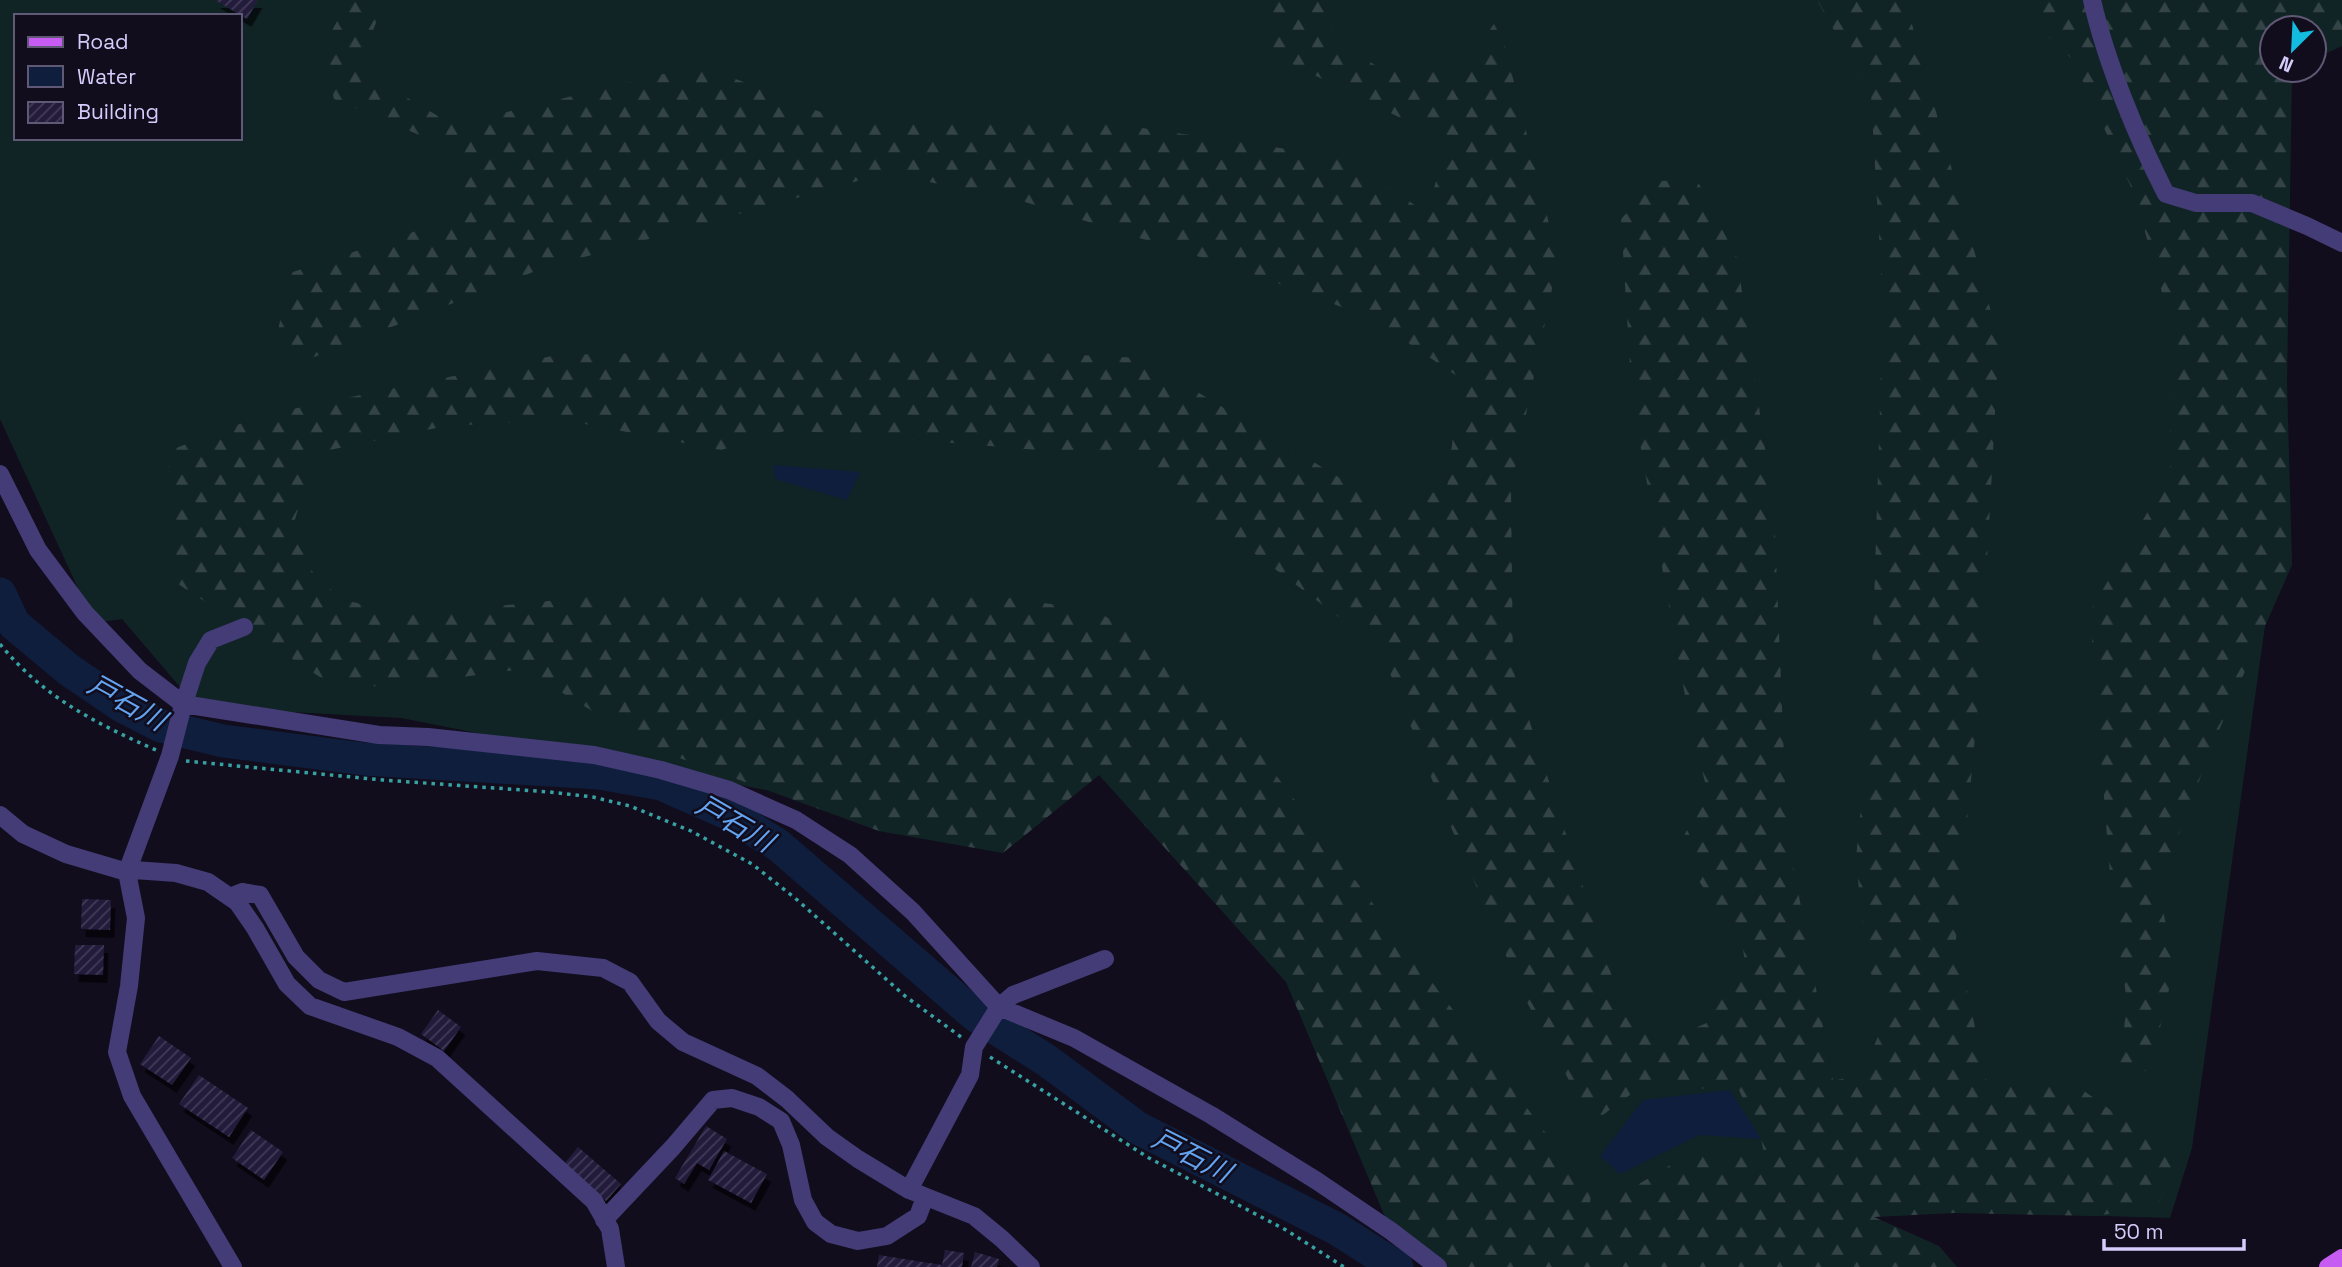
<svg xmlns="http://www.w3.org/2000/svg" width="2342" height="1267" viewBox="0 0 2342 1267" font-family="'Space Grotesk','Noto Sans JP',sans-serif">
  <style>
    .grass { fill: #112425; fill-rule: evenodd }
    .forest { fill: url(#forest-firs); fill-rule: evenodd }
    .water { fill: #0f1e3d }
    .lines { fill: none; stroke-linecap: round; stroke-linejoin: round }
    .river { stroke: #0f1e3d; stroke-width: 33 }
    .building { fill: url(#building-hatch); filter: url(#shadow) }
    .path { stroke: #37a2a4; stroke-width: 3.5; stroke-dasharray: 3.5 5; stroke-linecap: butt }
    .minor { stroke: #433c77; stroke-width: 18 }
    .major { stroke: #c65cf1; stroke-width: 18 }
    .labels { text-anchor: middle; stroke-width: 5; stroke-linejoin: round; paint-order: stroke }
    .water-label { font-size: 28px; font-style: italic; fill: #63a4f2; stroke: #110d1c }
  </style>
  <defs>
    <pattern id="forest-firs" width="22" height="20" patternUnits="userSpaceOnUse" patternTransform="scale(1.75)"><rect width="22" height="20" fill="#112425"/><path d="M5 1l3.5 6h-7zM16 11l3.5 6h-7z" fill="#334346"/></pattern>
    <pattern id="building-hatch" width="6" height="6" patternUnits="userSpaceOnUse" patternTransform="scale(1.75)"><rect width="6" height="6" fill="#241b3b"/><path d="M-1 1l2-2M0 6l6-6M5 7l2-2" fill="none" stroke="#433b58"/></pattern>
    <filter id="shadow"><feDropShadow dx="4.5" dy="8" stdDeviation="0" flood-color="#0009"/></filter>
  </defs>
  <rect width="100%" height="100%" fill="#110d1c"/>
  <path class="grass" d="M 0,0 L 2322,0 L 2272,28 L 2217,98 L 2276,547 L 2192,1148 L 2170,1218 L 1915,1210 L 1589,1215 L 1119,755 L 983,833 L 401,718 L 197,707 L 122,619 L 94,623 L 0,419 ZM 16,16 L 240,16 L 240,138 L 16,138 Z"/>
  <path class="forest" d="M 348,0 L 367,0 L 378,17 L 359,69 L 453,125 L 700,65 L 841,120 L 1114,124 L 1349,158 L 1427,214 L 1447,141 L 1276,56 L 1260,3 L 1256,0 L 1332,0 L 1331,36 L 1381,69 L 1461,71 L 1498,18 L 1558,260 L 1511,487 L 1513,670 L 1625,1017 L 1669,1039 L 1709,1022 L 1726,986 L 1746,967 L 1742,944 L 1690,868 L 1684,836 L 1707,790 L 1689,718 L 1632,399 L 1621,219 L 1657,181 L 1697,180 L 1737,258 L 1774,509 L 1787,831 L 1833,1081 L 1862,1074 L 1889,1011 L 1866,963 L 1856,858 L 1871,704 L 1883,307 L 1871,96 L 1817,0 L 1898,0 L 1910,17 L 1999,341 L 1981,673 L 1956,939 L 1987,1083 L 2077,1086 L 2179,1159 L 2158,1204 L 2098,1216 L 1954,1213 L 1874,1217 L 1939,1246 L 1957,1267 L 1442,1267 L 1391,1231 L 1286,982 L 1099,775 L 1003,853 L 879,831 L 655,749 L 523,669 L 385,687 L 329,683 L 172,580 L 168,451 L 263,415 L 557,355 L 913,347 L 1141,358 L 1388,507 L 1447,488 L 1453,436 L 1469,384 L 1371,318 L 1251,273 L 1025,202 L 886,173 L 541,269 L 309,359 L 274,350 L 290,273 L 461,216 L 462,153 L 334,99 L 322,50 ZM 564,420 L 721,450 L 788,430 L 1126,457 L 1380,648 L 1448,820 L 1522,993 L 1592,1123 L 1642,1086 L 1739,1090 L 1761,1139 L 1765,1157 L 1687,1155 L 1589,1214 L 1591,1193 L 1248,738 L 1154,644 L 1096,611 L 1011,598 L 610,595 L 404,615 L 341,599 L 312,571 L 293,526 L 315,453 L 446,426 Z
    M 2010,0 L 2342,0 L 2342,46 L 2314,59 L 2314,28 L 2272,28 L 2272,70 L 2292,70 L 2287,382 L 2292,565 L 2215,739 L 2158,889 L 2175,964 L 2151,1066 L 2117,1093 L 2127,1002 L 2111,889 L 2090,612 L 2170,473 L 2171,325 L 2135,196 L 2073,60 Z"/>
  <path class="water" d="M 774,465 L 860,472 L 847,500 L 775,479 Z
    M 1730,1090 L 1761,1139 L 1699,1135 L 1620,1174 L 1600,1156 L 1643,1100 Z"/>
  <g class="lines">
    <path class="river" d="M 0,594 L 14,624 L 69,670 L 122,706 L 161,726 L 223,741 L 364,759 L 599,773 L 661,784 L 729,814 L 778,845 L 975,1015 L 1046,1060 L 1138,1128 L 1337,1229 L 1397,1267"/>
  </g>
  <path class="building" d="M 215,0 L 258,0 L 247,19 Z
    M 82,899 L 111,900 L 110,930 L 81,929 Z
    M 75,945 L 104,945 L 103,975 L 74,974 Z
    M 438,1010 L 461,1027 L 444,1051 L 421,1034 Z
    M 159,1036 L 191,1058 L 172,1085 L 140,1064 Z
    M 199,1075 L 248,1108 L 229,1137 L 179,1104 Z
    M 706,1126 L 727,1139 L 709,1170 L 697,1163 L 684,1184 L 675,1178 Z
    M 251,1130 L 283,1152 L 264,1180 L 232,1158 Z
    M 578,1147 L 621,1184 L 606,1201 L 564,1164 Z
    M 724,1151 L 767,1174 L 751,1203 L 708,1180 Z
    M 945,1250 L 964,1253 L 962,1267 L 877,1267 L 879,1255 L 942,1265 Z
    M 975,1252 L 999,1259 L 997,1267 L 971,1267 Z"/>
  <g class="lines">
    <path class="path" d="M 0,644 C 43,697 95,723 156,750
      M 186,761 L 383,780 L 550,792 L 593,797 L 630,806 L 691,831 L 752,864 L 795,898 L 905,996 L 961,1037
      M 990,1057 L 1149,1158 L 1286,1230 L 1344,1267"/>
    <path class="minor" d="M 2092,0 C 2106,62 2137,137 2166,194 L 2196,203 L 2252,203 L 2307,226 L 2342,243
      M 0,474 L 38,550 L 85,613 L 140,671 L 183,704 L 379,735 L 428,737 L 594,755 L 661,770 L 729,790 L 796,820 L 850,855 L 913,912 L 999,1007 L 1074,1038 L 1211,1115 L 1317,1181 L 1391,1231 L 1438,1267
      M 0,815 L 23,834 L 66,854 L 127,872 L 134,870 L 176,873 L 208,882 L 237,902 L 255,928 L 287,984 L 310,1006 L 398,1037 L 437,1058 L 594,1201 L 610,1229 L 616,1267
      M 230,897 L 242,892 L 260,895 L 296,957 L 319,980 L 344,992 L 537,961 L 603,968 L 630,982 L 658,1021 L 683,1042 L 757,1076 L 787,1099 L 827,1137 L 858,1159 L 909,1190 L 974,1216 L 1002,1239 L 1031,1267
      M 909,1190 L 970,1075 L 974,1047 L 999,1007 L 1013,995 L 1105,959
      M 604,1220 L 673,1147 L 713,1100 L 732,1098 L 759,1107 L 781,1121 L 791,1145 L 803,1200 L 815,1222 L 831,1234 L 858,1241 L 887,1236 L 918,1216 L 925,1197
      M 233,1267 L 132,1096 L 117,1052 L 129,986 L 136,918 L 127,872 L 170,756 L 182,709 L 197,663 L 211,640 L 244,627"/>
    <path class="major" d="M 2328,1267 L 2342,1258"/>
  </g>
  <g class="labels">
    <g class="water-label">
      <text transform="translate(127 702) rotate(29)" y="10">戸石川</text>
      <text transform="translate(735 823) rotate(30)" y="10">戸石川</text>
      <text transform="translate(1192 1155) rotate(27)" y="10">戸石川</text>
    </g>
  </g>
  <rect x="14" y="14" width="228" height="126" fill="#110d1c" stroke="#5f5975" stroke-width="2"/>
  <rect x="28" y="37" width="35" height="10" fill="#c65cf1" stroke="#5f5975" stroke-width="2"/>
  <text x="77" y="49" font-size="21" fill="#d5ccfb">Road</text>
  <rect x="28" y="66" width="35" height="21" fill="#0f1e3d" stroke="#5f5975" stroke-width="2"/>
  <text x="77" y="84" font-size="21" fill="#d5ccfb">Water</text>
  <rect x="28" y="102" width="35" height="21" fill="url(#building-hatch)" stroke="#5f5975" stroke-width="2"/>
  <text x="77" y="119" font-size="21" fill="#d5ccfb">Building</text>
  <g transform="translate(2293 49) rotate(204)"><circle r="33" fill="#110d1c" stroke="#5f5975" stroke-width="2"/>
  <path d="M0-5L12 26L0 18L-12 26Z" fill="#13bbe0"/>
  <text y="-10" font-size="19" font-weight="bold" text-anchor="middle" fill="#d5ccfb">N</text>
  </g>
  <path d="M2104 1239v10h140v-10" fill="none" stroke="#d5ccfb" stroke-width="3.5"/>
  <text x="2114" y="1239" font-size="21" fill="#d5ccfb" stroke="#110d1c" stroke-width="5" paint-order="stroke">50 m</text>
</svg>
